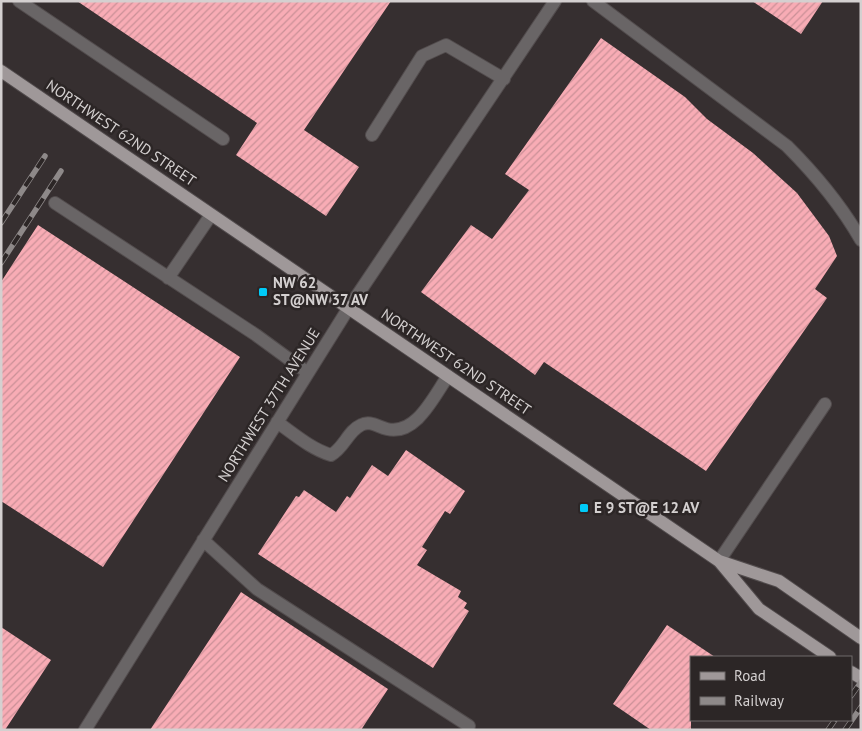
<svg xmlns="http://www.w3.org/2000/svg" width="862" height="731" viewBox="0 0 862 731" font-family="'PT Sans',sans-serif">
  <style>
    .building { fill: url(#building-hatch) }
    .lines { fill: none; stroke-linecap: round; stroke-linejoin: round }
    .minor-casing { stroke: #524c4d; stroke-width: 14 }
    .major-casing { stroke: #524c4d; stroke-width: 14 }
    .minor { stroke: #696566; stroke-width: 12 }
    .major { stroke: #9f9899; stroke-width: 12 }
    .rail-casing { stroke: #8e8989; stroke-width: 5.5 }
    .rail { stroke: #2c2626; stroke-width: 4; stroke-dasharray: 11; stroke-linecap: butt }
    .poi-dot { fill: #00cbf8; stroke: #2c2626; stroke-width: 2 }
    .labels { text-anchor: middle; stroke-width: 5; stroke-linejoin: round; paint-order: stroke }
    .street-label { font-size: 15px; fill: #d4d0d0; stroke: #2c2626 }
    .poi-label { font-size: 15px; font-weight: bold; fill: #d4d0d0; stroke: #2c2626; text-anchor: start }
  </style>
  <defs>
    <pattern id="building-hatch" width="6" height="6" patternUnits="userSpaceOnUse" patternTransform="scale(1.25)"><rect width="6" height="6" fill="#f8acb5"/><path d="M-1 1l2-2M0 6l6-6M5 7l2-2" fill="none" stroke="#ca9097"/></pattern>
  </defs>
  <rect width="100%" height="100%" fill="#362f30"/>
  <path class="building" d="M 77,1 L 391,1 L 304,130 L 359,167 L 326,216 L 236,155 L 257,123 Z
    M 752,1 L 823,1 L 801,34 Z
    M 601,38 L 685,97 L 707,119 L 753,153 L 797,193 L 829,236 L 837,256 L 815,289 L 827,298 L 706,471 L 544,362 L 535,375 L 421,292 L 471,225 L 492,239 L 529,190 L 505,174 Z
    M 38,225 L 240,357 L 103,567 L 1,501 L 1,282 Z
    M 406,450 L 465,491 L 450,514 L 445,511 L 422,547 L 427,550 L 417,565 L 461,591 L 458,597 L 467,603 L 464,608 L 469,611 L 433,668 L 258,554 L 296,496 L 299,497 L 304,490 L 336,512 L 347,496 L 350,498 L 372,465 L 388,476 Z
    M 241,592 L 388,689 L 361,730 L 150,730 Z
    M 667,625 L 715,657 L 691,657 L 691,730 L 651,730 L 613,704 Z
    M 1,627 L 51,660 L 5,730 L 1,730 Z"/>
  <g class="lines">
    <defs>
      <path id="minor" d="M 19,1 L 223,139
        M 593,1 L 787,146 C 816,175 841,205 861,240
        M 372,135 L 422,56 L 446,45 L 504,79
        M 55,203 L 256,335 L 308,373
        M 168,278 L 211,215
        M 277,422 C 294,434 311,449 331,455 C 344,448 348,431 361,425 C 370,420 378,427 387,429 C 416,436 434,396 448,376
        M 203,540 L 257,589 L 469,726
        M 719,561 L 825,404
        M 85,730 L 348,309 L 555,1"/>
      <path id="major" d="M 1,71 L 719,561 L 759,609 L 830,657
        M 719,561 L 779,581 L 861,638
        M 851,672 L 861,678"/>
    </defs>
    <use href="#minor" class="minor-casing"/>
    <use href="#major" class="major-casing"/>
    <use href="#minor" class="minor"/>
    <use href="#major" class="major"/>
    <defs>
      <path id="rail" d="M 1,223 L 45,156
        M 1,263 L 61,171
        M 851,696 L 861,682
        M 828,730 L 835,720
        M 845,730 L 861,707"/>
    </defs>
    <use href="#rail" class="rail-casing"/>
    <use href="#rail" class="rail"/>
  </g>
  <g class="poi-dot">
    <rect x="258" y="287" width="10" height="10" rx="2.5"/>
    <rect x="579" y="503" width="10" height="10" rx="2.5"/>
  </g>
  <g class="labels">
    <g class="street-label">
      <text transform="translate(121 133) rotate(34)" y="5">NORTHWEST 62ND STREET</text>
      <text transform="translate(456 362) rotate(34)" y="5">NORTHWEST 62ND STREET</text>
      <text transform="translate(269 405) rotate(-58)" y="5">NORTHWEST 37TH AVENUE</text>
    </g>
    <g class="poi-label">
      <text x="273" y="288">NW 62<tspan x="273" dy="17">ST@NW 37 AV</tspan></text>
      <text x="594" y="513">E 9 ST@E 12 AV</text>
    </g>
  </g>
  <rect width="862" height="731" fill="none" stroke="#d4d0d0" stroke-width="5"/>
  <rect x="690" y="656" width="162" height="65" fill="#2c2626" stroke="#6f6a6a"/>
  <rect x="700" y="672" width="25" height="8" fill="#9f9899" stroke="#6f6a6a"/>
  <text x="734" y="681" font-size="15" fill="#d4d0d0">Road</text>
  <rect x="700" y="697" width="25" height="8" fill="#8e8989" stroke="#6f6a6a"/>
  <text x="734" y="706" font-size="15" fill="#d4d0d0">Railway</text>
</svg>
